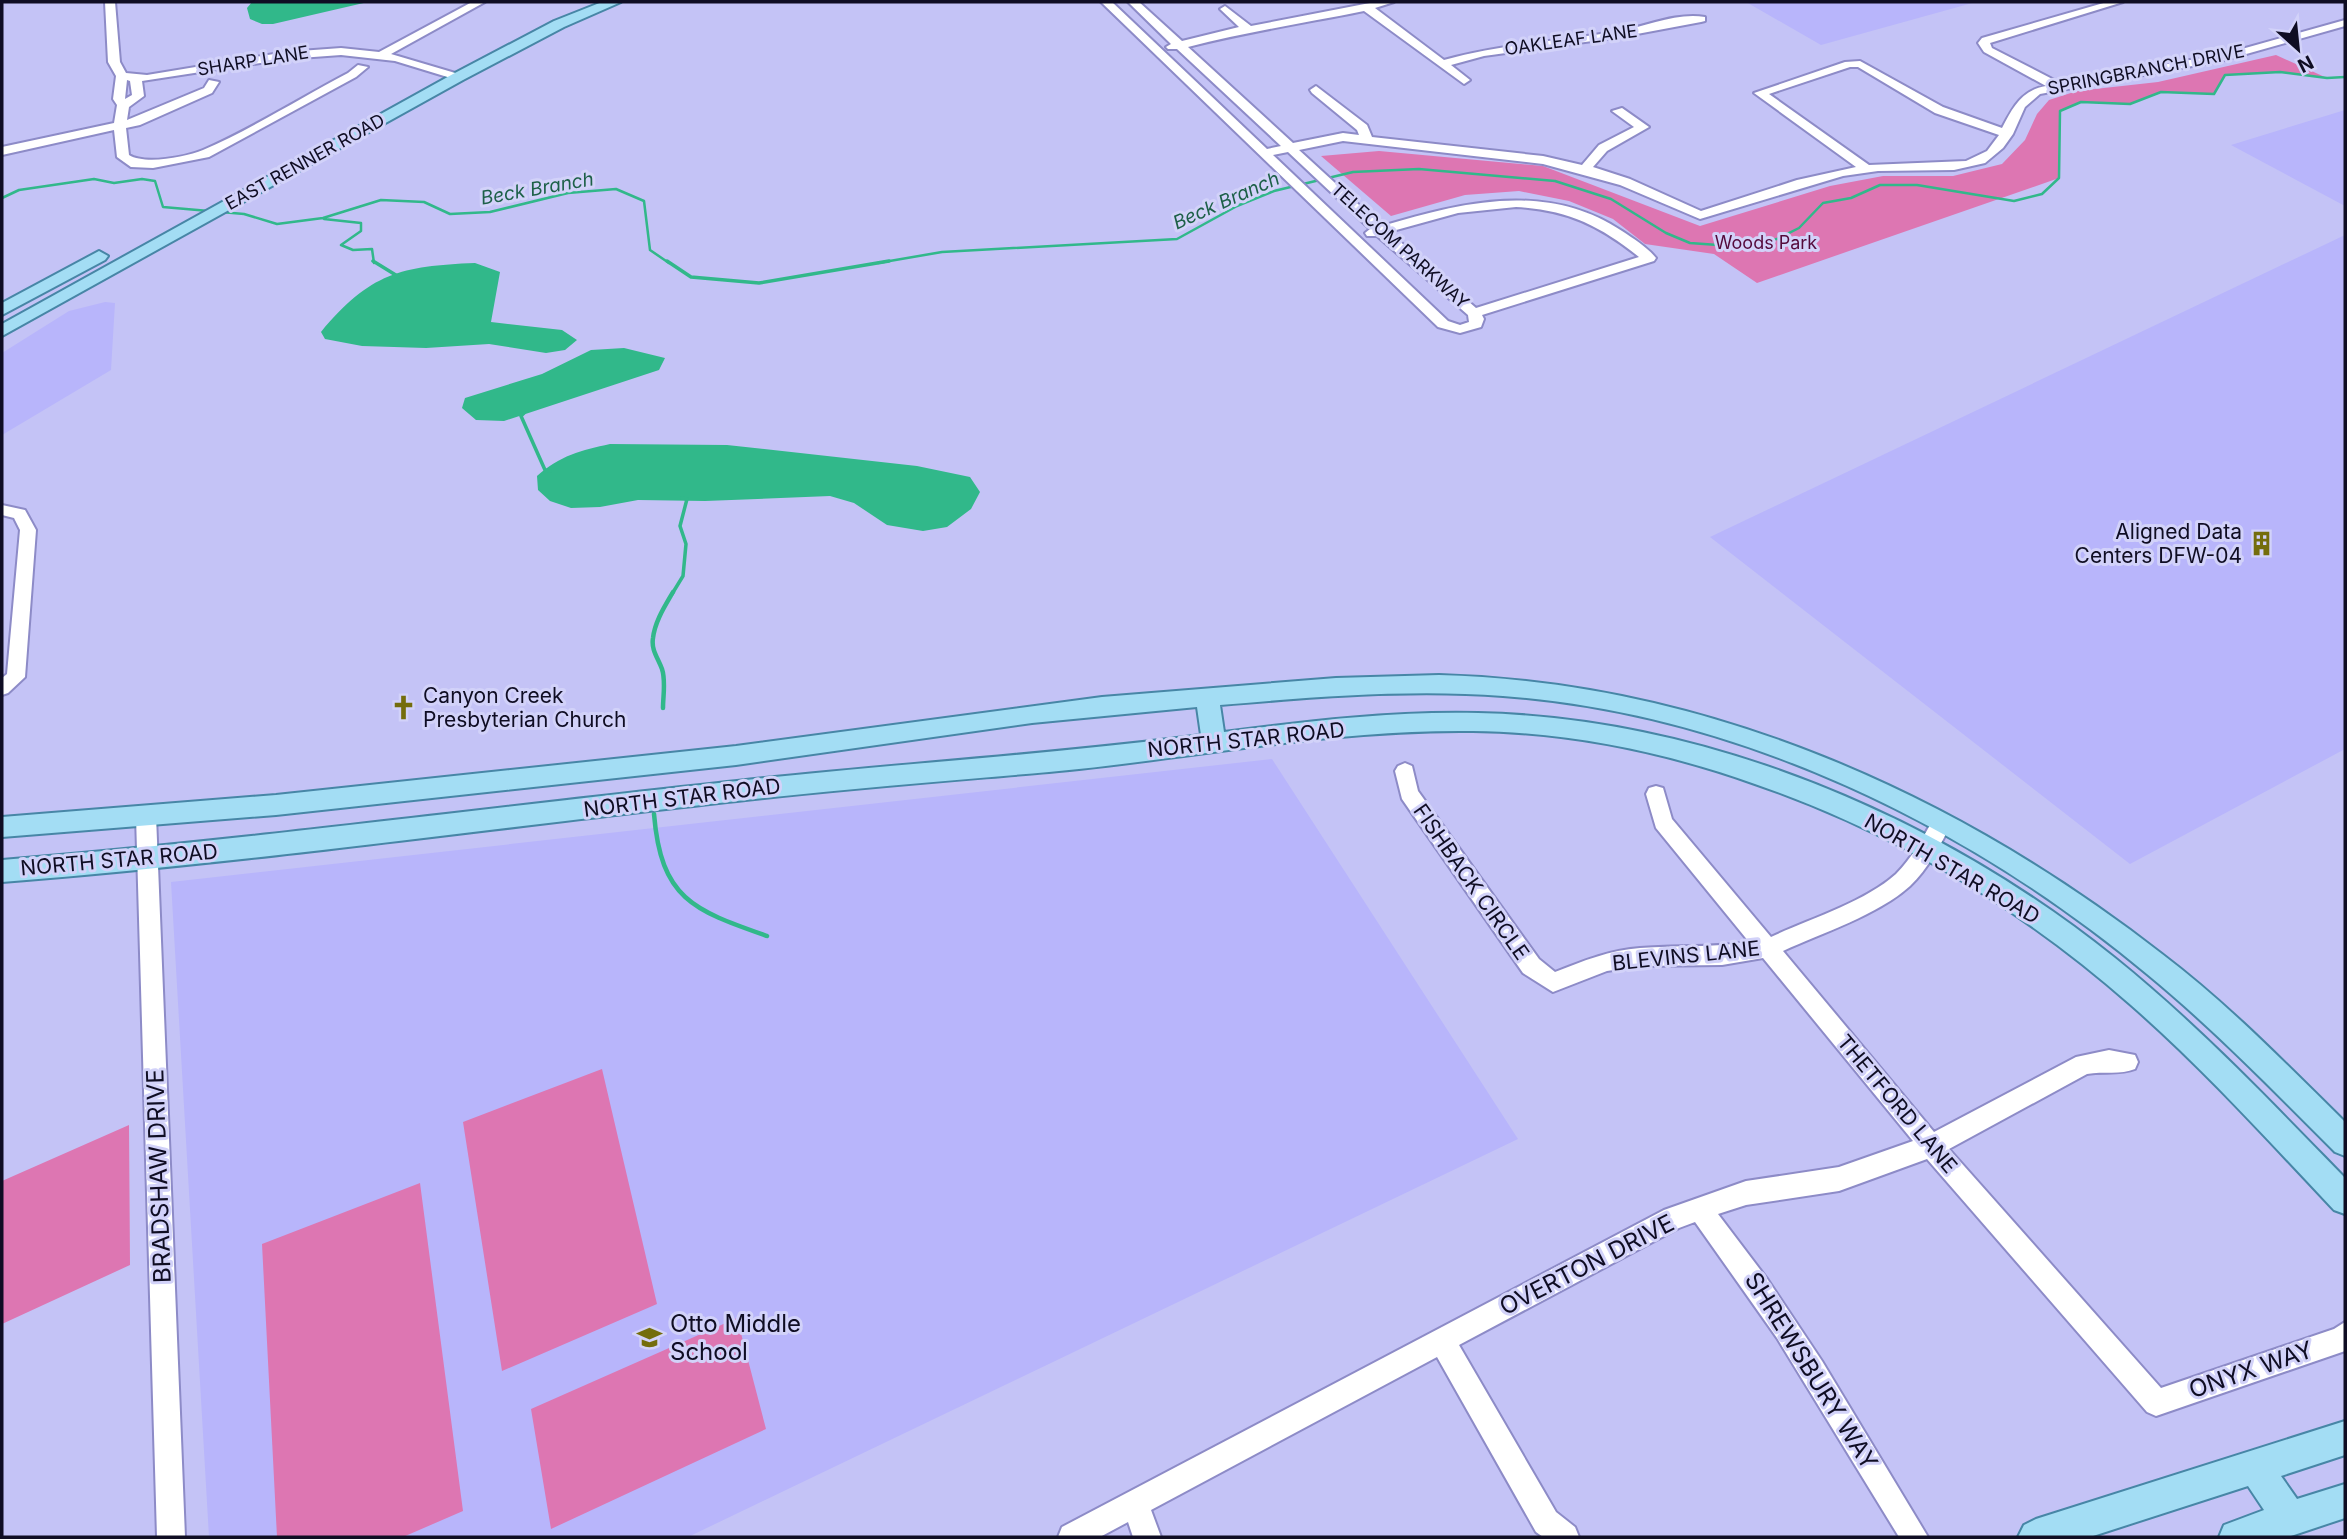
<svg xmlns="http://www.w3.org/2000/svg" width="2347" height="1539" viewBox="0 0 2347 1539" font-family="Inter,sans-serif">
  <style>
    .built { fill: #b8b5fb }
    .green { fill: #dd76b2 }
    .water { fill: #31b88a }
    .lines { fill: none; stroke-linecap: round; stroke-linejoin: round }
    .stream-far2 { stroke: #31b88a; stroke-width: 2.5 }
    .stream-far1 { stroke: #31b88a; stroke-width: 3.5 }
    .stream { stroke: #31b88a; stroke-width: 4.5 }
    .minor-casing { stroke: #8d8bc7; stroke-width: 4 }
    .major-casing { stroke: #4786a6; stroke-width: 4 }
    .minor { fill: #fff; fill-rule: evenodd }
    .major { fill: #a3ddf4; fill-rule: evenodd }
    .labels { text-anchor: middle; stroke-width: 6; stroke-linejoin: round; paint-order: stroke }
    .far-street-label { font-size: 18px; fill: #0f0d23; stroke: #d2d2f9 }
    .far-park-label { font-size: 18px; fill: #54093b; stroke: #d2d2f9 }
    .far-water-label { font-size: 19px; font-style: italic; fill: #1d6048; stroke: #d2d2f9 }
    .poi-label { font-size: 21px; fill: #0f0d23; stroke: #d2d2f9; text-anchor: end }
    .street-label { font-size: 21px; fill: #0f0d23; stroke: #d2d2f9 }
    .near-street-label { font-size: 24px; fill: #0f0d23; stroke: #d2d2f9 }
    .near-poi-label { font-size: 24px; fill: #0f0d23; stroke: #d2d2f9; text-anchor: start }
  </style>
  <rect width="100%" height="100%" fill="#c4c3f6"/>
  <path class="built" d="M 1746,2 L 1976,2 L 1821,45 Z
    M 2345,110 L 2345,206 L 2231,145 Z
    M 2345,235 L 2345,749 L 2130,864 L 1710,537 Z
    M 105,302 L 115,303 L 111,370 L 2,435 L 2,353 L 69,311 Z
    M 1272,759 L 1518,1139 L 688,1537 L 209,1537 L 171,882 Z"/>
  <path class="green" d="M 2276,55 L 2327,78 L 2280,72 L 2225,75 L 2214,94 L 2161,92 L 2130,104 L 2081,102 L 2060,111 L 2059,178 L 1757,283 L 1714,254 L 1645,244 L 1613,219 L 1569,201 L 1519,191 L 1465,195 L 1391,216 L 1321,156 L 1379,151 L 1543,166 L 1700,226 L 1830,186 L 1883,176 L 1953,176 L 2002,164 L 2025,140 L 2037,114 L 2049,100 L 2077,91 L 2158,82 Z
    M 602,1069 L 657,1304 L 502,1371 L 463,1122 Z
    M 129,1125 L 130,1265 L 2,1324 L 2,1181 Z
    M 420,1183 L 463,1511 L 403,1537 L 277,1537 L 262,1244 Z
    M 737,1318 L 766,1429 L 551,1529 L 531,1409 Z"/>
  <path class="water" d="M 252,2 L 368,2 L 273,24 L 262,24 L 250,19 L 247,8 Z
    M 475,263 L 500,272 L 491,322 L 562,330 L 577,340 L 565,350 L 546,353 L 489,344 L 426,348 L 362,346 L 325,339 L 321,332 C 370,273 401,266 475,263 Z
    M 624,348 L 665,358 L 659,370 L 504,421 L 476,420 L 462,408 L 465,398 L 542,374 L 591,350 Z
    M 610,444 L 727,445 L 917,466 L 970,477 L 980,492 L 971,509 L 947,527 L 923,531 L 887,525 L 854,503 L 830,496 L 705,501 L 638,500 L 600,507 L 571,508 L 550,501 L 538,490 L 537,476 C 559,456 582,450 610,444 Z"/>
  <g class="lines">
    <path class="stream-far2" d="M 2,198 L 19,190 L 94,179 L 114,183 L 142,179 L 155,181 L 163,207 L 209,211
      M 221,212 L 244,214 L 277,224 L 323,218 L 381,200 L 424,202 L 450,214 L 490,212 L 568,193 L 616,189 L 644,201 L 650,250 L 669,263
      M 324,219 L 361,223 L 361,231 L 341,245 L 353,250 L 372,249 L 374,263
      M 878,263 L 942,252 L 1177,239 L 1237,206 L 1274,191 L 1353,172 L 1419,169 L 1555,181 L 1611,199 L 1666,233 L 1690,243 L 1732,246 L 1777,239 L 1799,228 L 1823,203 L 1851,198 L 1880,185 L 1917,185 L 2014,201 L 2042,194 L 2059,178 L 2060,111 L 2081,102 L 2130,104 L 2161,92 L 2214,94 L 2225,75 L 2280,72 L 2327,78 L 2345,77"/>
    <path class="stream-far1" d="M 373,261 L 399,277
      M 667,261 L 691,277 L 759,283 L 889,261
      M 524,413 L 521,416 L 545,470 L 550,471
      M 672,594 L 683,576 L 686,544 L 680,526 L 687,499 L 682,498"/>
    <path class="stream" d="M 663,708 C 663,696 666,681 662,669 C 658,658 651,650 653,638 C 655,621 665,606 673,592
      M 654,814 C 661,899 693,910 767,936"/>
    <defs>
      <path id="minor" d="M 105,2 L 115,2 L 120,62 L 126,73 L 147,75 L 286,52 L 341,48 L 379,52 L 472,2 L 485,2 L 391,54 L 462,75 L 462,79 L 454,79 L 395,61 L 341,55 L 286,59 L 142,81 L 144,96 L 129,107 L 127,120 L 204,88 L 209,80 L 219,82 L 212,93 L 140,125 L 126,128 L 129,155 C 145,165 186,157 203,150 C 250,130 302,97 348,73 L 358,65 L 368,67 L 356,77 L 209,157 L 153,168 L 131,167 L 117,157 L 114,130 L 2,155 L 2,147 L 114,123 L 117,105 L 113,99 L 116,76 L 108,62 ZM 127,80 L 130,81 L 132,95 L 125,99 Z
        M 1101,2 L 1112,2 L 1267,149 L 1281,146 L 1177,49 L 1168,49 L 1166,47 L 1171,44 L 1128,2 L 1139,2 L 1182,41 L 1239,27 L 1220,9 L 1225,6 L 1251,26 L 1375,2 L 1394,2 L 1375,8 L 1444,60 C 1502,44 1561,41 1620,31 C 1646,26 1678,12 1705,17 L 1705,21 L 1701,22 L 1621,37 L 1484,56 L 1451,65 L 1470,80 L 1464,84 L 1364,11 C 1305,23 1246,32 1188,47 L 1293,143 L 1343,133 L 1359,135 L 1357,130 L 1312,93 L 1310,90 L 1316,86 L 1367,125 L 1372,137 L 1543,156 L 1582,165 L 1599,145 L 1634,127 L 1612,111 L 1622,108 L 1649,127 L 1607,151 L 1593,167 L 1630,179 L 1701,211 L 1797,180 L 1856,167 L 1754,93 L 1845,62 L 1860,61 L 1943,107 L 2002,128 C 2013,107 2022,90 2046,86 L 1984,52 L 1978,43 L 1982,38 L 2107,2 L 2123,2 L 1990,43 L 1992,48 L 2060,83 L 2224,54 L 2345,20 L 2345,26 L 2225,60 L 2040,94 L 2025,107 L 2013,134 L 2003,148 L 1985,163 L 1954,170 L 1878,171 L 1843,176 L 1700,219 L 1620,185 L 1543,164 L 1343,141 L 1299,150 L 1382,226 C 1462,202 1547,181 1622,231 C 1634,239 1647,247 1656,258 L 1654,261 L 1482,315 L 1484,319 L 1481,327 L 1460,333 L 1438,327 ZM 1850,67 L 1858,67 L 1935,113 L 1999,135 L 1987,151 L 1966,161 L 1869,165 L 1769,94 ZM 1288,152 L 1370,229 L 1365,233 L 1367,236 L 1377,236 L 1468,315 L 1469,322 L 1460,325 L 1448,321 L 1273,155 ZM 1516,207 C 1567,210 1599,225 1639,257 L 1476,308 L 1389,232 L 1458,213 Z
        M 2,505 L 25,510 L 36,530 L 25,677 L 8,693 L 2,695 L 2,678 L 7,674 L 20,530 L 14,518 L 2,515 Z
        M 1405,763 L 1412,766 L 1418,791 L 1539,959 L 1555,972 C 1583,961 1610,950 1640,948 C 1677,945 1713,948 1749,942 L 1656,828 L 1646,794 L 1649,788 L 1656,786 L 1663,788 L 1672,819 L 1771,937 C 1809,919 1865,902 1896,874 C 1912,858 1924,836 1935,816 L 1942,814 L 1949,816 L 1952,822 C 1941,844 1928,869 1910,886 C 1878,915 1822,933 1783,951 L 1934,1132 L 2076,1057 L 2109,1050 L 2135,1055 L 2138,1062 L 2135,1069 C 2121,1075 2103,1071 2087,1074 L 1949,1149 L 2161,1388 L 2334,1329 L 2345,1322 L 2345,1351 L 2156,1416 L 2147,1412 L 1927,1159 L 1839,1191 L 1746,1205 L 1718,1214 L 1768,1280 L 1822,1361 L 1928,1537 L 1899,1537 L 1777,1338 L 1695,1222 L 1679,1228 L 1459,1345 L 1556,1512 L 1575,1527 L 1579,1537 L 1543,1537 L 1536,1532 L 1437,1357 L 1151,1510 L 1161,1537 L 1133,1537 L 1128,1522 L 1100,1537 L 1058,1537 L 1062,1527 L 1664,1210 L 1746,1181 L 1839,1167 L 1913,1141 L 1763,958 L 1722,965 L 1639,966 L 1607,971 L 1553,992 L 1523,973 L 1402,799 L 1395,771 L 1398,766 Z
        M 146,808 L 153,810 L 156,816 L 185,1537 L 157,1537 L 136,816 L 139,810 Z"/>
      <path id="major" d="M 602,2 L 621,2 L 564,27 L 463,80 L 2,336 L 2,324 L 453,74 L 554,21 Z
        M 99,251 L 108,256 L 105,260 L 2,315 L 2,303 Z
        M 1439,675 C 1705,682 1954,792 2162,954 C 2228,1004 2286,1064 2345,1122 L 2345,1156 L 2335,1152 C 2274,1091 2214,1029 2147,974 C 1968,825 1738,713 1503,696 C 1409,689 1314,697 1220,705 L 1224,732 C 1308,721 1393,711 1478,713 C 1707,718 1938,816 2115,958 C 2198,1025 2271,1102 2345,1178 L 2345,1214 L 2334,1210 C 2268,1140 2203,1068 2131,1005 C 2021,908 1894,832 1755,784 C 1665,752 1569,732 1473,731 C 1330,729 1191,759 1049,772 C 945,781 841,789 737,801 C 492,828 248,863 2,882 L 2,860 C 248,840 492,807 737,781 C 891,764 1047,755 1201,735 L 1197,707 L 1032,723 L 736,765 L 276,815 L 2,837 L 2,817 L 276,795 L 736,746 L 1102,697 L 1336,678 Z
        M 2345,1421 L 2345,1455 L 2281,1476 L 2297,1499 L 2345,1484 L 2345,1518 L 2288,1537 L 2219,1537 L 2224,1525 L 2264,1510 L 2248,1486 L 2090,1537 L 2018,1537 L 2024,1525 L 2036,1519 Z"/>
    </defs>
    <use href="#minor" class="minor-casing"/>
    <use href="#major" class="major-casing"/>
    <use href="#minor" class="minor"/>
    <use href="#major" class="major"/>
  </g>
  <defs>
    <symbol id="building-bare" viewBox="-9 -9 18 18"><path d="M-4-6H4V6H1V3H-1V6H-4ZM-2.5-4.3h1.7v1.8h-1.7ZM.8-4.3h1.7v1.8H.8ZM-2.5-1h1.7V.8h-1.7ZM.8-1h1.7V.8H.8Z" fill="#746d0c" stroke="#d2d2f9" stroke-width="2.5" paint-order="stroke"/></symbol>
    <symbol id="church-bare" viewBox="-9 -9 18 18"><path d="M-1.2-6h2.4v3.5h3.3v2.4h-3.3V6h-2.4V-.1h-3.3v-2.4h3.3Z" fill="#746d0c" stroke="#d2d2f9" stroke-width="2.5" paint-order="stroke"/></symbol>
    <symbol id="school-bare" viewBox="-9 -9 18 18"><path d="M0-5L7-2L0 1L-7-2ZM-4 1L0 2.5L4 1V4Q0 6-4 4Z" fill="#746d0c" stroke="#d2d2f9" stroke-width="2.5" paint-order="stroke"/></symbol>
  </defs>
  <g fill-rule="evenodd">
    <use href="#building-bare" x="2244" y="526" width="35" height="35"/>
    <use href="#church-bare" x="386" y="690" width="35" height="35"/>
    <use href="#school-bare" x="632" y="1320" width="35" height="35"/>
  </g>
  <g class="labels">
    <g class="far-street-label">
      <text transform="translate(1571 40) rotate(-8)" y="6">OAKLEAF LANE</text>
      <text transform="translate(253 61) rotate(-9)" y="6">SHARP LANE</text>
      <text transform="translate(2146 70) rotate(-11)" y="6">SPRINGBRANCH DRIVE</text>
      <text transform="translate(305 162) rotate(-29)" y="6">EAST RENNER ROAD</text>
      <text transform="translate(1400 246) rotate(42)" y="6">TELECOM PARKWAY</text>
    </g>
    <g class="far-park-label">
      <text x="1766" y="249">Woods Park</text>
    </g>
    <g class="far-water-label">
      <text transform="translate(537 188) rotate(-10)" y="7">Beck Branch</text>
      <text transform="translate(1226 200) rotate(-24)" y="7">Beck Branch</text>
    </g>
    <g class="poi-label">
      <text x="2242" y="539">Aligned Data<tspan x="2242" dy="24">Centers DFW-04</tspan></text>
      <text x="423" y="703" text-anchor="start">Canyon Creek<tspan x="423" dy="24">Presbyterian Church</tspan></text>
    </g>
    <g class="street-label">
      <text transform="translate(1246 740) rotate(-6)" y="7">NORTH STAR ROAD</text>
      <text transform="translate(682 798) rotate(-7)" y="7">NORTH STAR ROAD</text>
      <text transform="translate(119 860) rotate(-5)" y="7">NORTH STAR ROAD</text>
      <text transform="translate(1952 869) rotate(30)" y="7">NORTH STAR ROAD</text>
      <text transform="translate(1471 882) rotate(55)" y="7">FISHBACK CIRCLE</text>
      <text transform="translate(1686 956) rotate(-6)" y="7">BLEVINS LANE</text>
      <text transform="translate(1897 1104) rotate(50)" y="7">THETFORD LANE</text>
    </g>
    <g class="near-street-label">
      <text transform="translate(159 1176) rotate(-92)" y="8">BRADSHAW DRIVE</text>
      <text transform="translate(1587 1265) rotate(-27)" y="8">OVERTON DRIVE</text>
      <text transform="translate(2251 1370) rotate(-19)" y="8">ONYX WAY</text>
      <text transform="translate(1811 1371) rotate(58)" y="8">SHREWSBURY WAY</text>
    </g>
    <g class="near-poi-label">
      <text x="670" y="1332">Otto Middle<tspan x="670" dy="28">School</tspan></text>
    </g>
  </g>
  <rect width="2347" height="1539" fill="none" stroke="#0f0d23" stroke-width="7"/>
  <g transform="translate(2298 49) rotate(153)" stroke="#d2d2f9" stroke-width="5" paint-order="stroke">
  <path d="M0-5L12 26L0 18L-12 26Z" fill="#0f0d23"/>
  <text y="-10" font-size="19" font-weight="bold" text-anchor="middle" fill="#0f0d23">N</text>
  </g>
</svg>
